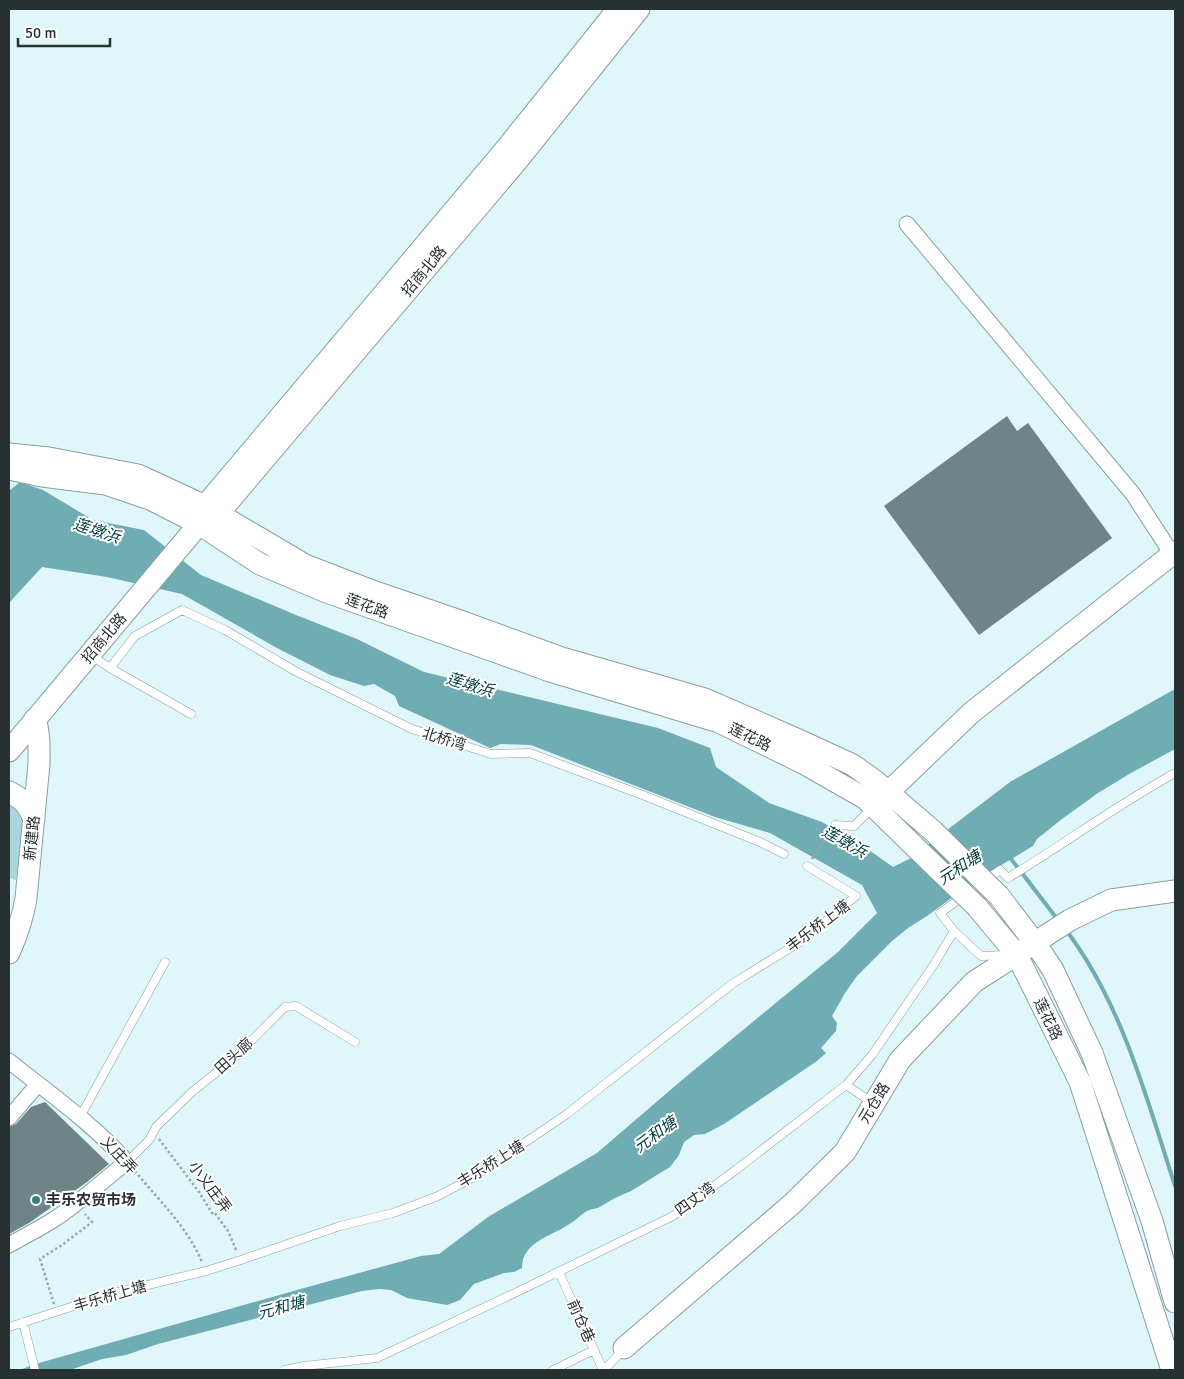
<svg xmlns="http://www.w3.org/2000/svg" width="1184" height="1379" viewBox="0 0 1184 1379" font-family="Signika,'Noto Sans SC',sans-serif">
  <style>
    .green { fill: #a8d7dc }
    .water { fill: #6facb3 }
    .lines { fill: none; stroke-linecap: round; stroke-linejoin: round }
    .stream { stroke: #6facb3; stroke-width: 4 }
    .building { fill: #6f8487 }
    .lane-casing { stroke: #899fa1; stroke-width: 9 }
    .street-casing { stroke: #899fa1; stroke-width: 17 }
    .secondary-casing { stroke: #899fa1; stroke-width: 23 }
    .path { stroke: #96a8aa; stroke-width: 2.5; stroke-dasharray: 2.5 2.5; stroke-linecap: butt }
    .lane { stroke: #fff; stroke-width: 8 }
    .street { stroke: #fff; stroke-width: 15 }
    .secondary { stroke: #fff; stroke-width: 21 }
    .secondary-bridge-casing { stroke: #899fa1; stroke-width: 23; stroke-linecap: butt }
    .secondary-bridge { stroke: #fff; stroke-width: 21 }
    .poi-dot { fill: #388088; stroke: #fff; stroke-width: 2 }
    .labels { text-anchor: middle; stroke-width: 4; stroke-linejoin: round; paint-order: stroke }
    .street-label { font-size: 15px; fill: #283132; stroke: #fff }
    .poi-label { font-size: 15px; font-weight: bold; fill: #283132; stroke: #fff; text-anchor: start }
    .water-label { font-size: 16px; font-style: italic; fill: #003c41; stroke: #fff }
  </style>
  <rect width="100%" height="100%" fill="#dff7fa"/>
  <path class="green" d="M 9,805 C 13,806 19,809 22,813 C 28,822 18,867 16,880 L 9,878 Z"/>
  <path class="water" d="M 20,482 L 43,490 L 93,520 L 144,530 L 201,575 L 296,615 L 357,639 L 424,672 L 658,728 L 710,748 L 716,767 L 769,803 L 822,822 L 866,848 L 893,867 L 909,859 L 1010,782 L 1175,689 L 1175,749 L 1131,773 L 1098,793 L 1062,819 L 1037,839 L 1033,846 L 973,882 L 927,916 L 908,928 L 892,941 L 857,976 L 845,993 L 832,1016 L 837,1023 L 836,1031 L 821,1048 L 826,1053 L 817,1061 L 724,1124 L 705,1134 L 694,1135 L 684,1142 L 679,1155 L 670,1167 L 631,1191 L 615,1198 L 598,1208 C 583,1210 582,1216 571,1223 C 553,1236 522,1241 522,1268 L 514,1272 L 504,1273 L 474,1284 L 460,1300 L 447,1305 L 407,1298 L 391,1290 L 379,1289 L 362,1291 L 158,1344 L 126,1355 L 102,1359 L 70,1370 L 20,1370 L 32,1365 L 304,1288 L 421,1256 L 439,1254 L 488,1217 L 597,1153 L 682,1080 L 838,952 L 877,913 L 862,885 L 770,833 L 715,817 L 531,745 L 501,744 L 490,748 L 399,706 L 395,696 L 374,684 L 364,686 L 330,675 L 277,648 L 182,594 L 107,577 L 42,567 L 9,603 L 9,491 Z"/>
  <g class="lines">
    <path class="stream" d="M 1008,855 L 1058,920
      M 1066,930 C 1122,1004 1147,1099 1175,1186"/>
  </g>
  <path class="building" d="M 1007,416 L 1017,431 L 1028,423 L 1112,538 L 979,635 L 884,506 Z
    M 45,1102 L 109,1164 L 87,1182 L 29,1223 L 9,1234 L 9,1127 L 16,1124 L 31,1107 Z"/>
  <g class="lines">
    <defs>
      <path id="lane" d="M 92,656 L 110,668 L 191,714
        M 110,668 L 135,636 L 182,610 L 225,630 L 297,672 L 412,729 L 491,754 L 530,753 L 640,794 L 760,842 L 784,854
        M 835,825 L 854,826 L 873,807
        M 1005,955 L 981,956 L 954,931 L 940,913 L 1000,870 L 1008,878 C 1064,844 1117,805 1175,773
        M 846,1085 L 873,1103
        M 80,1117 L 165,962
        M 127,1162 L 150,1139 L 156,1127 L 192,1092 L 233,1059 L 285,1007 L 296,1006 L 355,1042
        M 559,1272 L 603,1370
        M 23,1322 L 35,1370
        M 9,1327 L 114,1293 L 206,1271 L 241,1260 L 340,1226 L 393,1213 L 438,1196 L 474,1177 L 567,1114 L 732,984 L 803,940 L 856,896 L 807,866
        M 284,1370 L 304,1366 L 377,1358 L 519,1291 L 673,1216 L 737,1169 L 846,1085 L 872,1055 L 933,966 L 954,931
        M 553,1370 L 594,1350
        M 604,1370 L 623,1350"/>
      <path id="street" d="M 907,224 L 1133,494 L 1172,554
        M 9,1061 C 50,1094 92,1123 127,1162 C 102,1181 80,1203 53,1220 C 39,1229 23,1237 9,1245
        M 9,1118 L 38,1084"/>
      <path id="secondary" d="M 9,454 L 49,458 L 138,475 L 205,506 L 305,565 L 375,592 L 460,621 L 562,658 L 705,699 L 801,741 L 853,765 L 875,781 L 933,831
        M 9,469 L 42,476 L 106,484 L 150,499 L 199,524 L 260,564 L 324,591 L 550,671 L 719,722 L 803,763 L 866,799 L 915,847
        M 201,519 L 205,506 L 505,150 L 618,9
        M 9,751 L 199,524 L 218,514 L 517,161 L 639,9
        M 9,792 C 23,799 28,805 34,819
        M 878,802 L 971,713 L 1175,552
        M 999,896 L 1035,943 L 1053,970 L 1092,1053 L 1152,1221 L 1175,1302
        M 977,907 L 1017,955 L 1080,1082 L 1172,1370
        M 9,953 C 17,935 23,917 26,898 L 39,764 C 39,748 40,734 35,719
        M 624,1348 L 792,1204 L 845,1152 L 900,1060 L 974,982 L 1070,920 L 1111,900 L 1175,891"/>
    </defs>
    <use href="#lane" class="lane-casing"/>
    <use href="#street" class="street-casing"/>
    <use href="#secondary" class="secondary-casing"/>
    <path class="path" d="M 812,859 L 830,833
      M 159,1139 L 199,1192 L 212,1213 L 214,1212 L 228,1231 L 237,1252
      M 135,1171 C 160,1202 186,1225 202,1262
      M 54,1304 L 40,1259 L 62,1245 L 92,1222 L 85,1214"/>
    <use href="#lane" class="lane"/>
    <use href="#street" class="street"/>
    <use href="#secondary" class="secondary"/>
    <defs>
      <path id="secondary-bridge" d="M 933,831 L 999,896
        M 915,847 L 977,907"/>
    </defs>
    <use href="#secondary-bridge" class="secondary-bridge-casing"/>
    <use href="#secondary-bridge" class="secondary-bridge"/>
  </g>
  <circle class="poi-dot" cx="36" cy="1200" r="5"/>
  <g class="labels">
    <g class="street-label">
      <text transform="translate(424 271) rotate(-50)" y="5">招商北路</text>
      <text transform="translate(367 606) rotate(20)" y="5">莲花路</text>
      <text transform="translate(104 638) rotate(-50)" y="5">招商北路</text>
      <text transform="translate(750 737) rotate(26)" y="5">莲花路</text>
      <text transform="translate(444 739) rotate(17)" y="5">北桥湾</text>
      <text transform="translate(32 838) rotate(-84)" y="5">新建路</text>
      <text transform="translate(818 926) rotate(-37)" y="5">丰乐桥上塘</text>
      <text transform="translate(1048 1019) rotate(64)" y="5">莲花路</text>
      <text transform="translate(234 1056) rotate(-42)" y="5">田头廊</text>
      <text transform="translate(874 1103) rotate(-59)" y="5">元仓路</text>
      <text transform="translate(119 1155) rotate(47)" y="5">义庄弄</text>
      <text transform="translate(491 1164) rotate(-32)" y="5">丰乐桥上塘</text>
      <text transform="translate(210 1187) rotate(53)" y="5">小义庄弄</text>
      <text transform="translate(695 1199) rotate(-36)" y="5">四丈湾</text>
      <text transform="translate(110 1296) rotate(-16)" y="5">丰乐桥上塘</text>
      <text transform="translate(581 1321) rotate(66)" y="5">前仓巷</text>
    </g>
    <g class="poi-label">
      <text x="46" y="1205">丰乐农贸市场</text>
    </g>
    <g class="water-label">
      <text transform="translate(97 530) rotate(18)" y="6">莲墩浜</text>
      <text transform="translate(470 684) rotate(17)" y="6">莲墩浜</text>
      <text transform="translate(845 841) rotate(29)" y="6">莲墩浜</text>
      <text transform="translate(959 867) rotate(-33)" y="6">元和塘</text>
      <text transform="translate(655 1134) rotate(-36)" y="6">元和塘</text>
      <text transform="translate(281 1307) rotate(-15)" y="6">元和塘</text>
    </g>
  </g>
  <rect width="1184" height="1379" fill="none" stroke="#283132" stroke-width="20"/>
  <path d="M18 38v8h92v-8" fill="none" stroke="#283132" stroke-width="2.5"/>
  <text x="25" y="38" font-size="15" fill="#283132" stroke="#ffffff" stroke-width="4" paint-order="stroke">50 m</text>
</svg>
